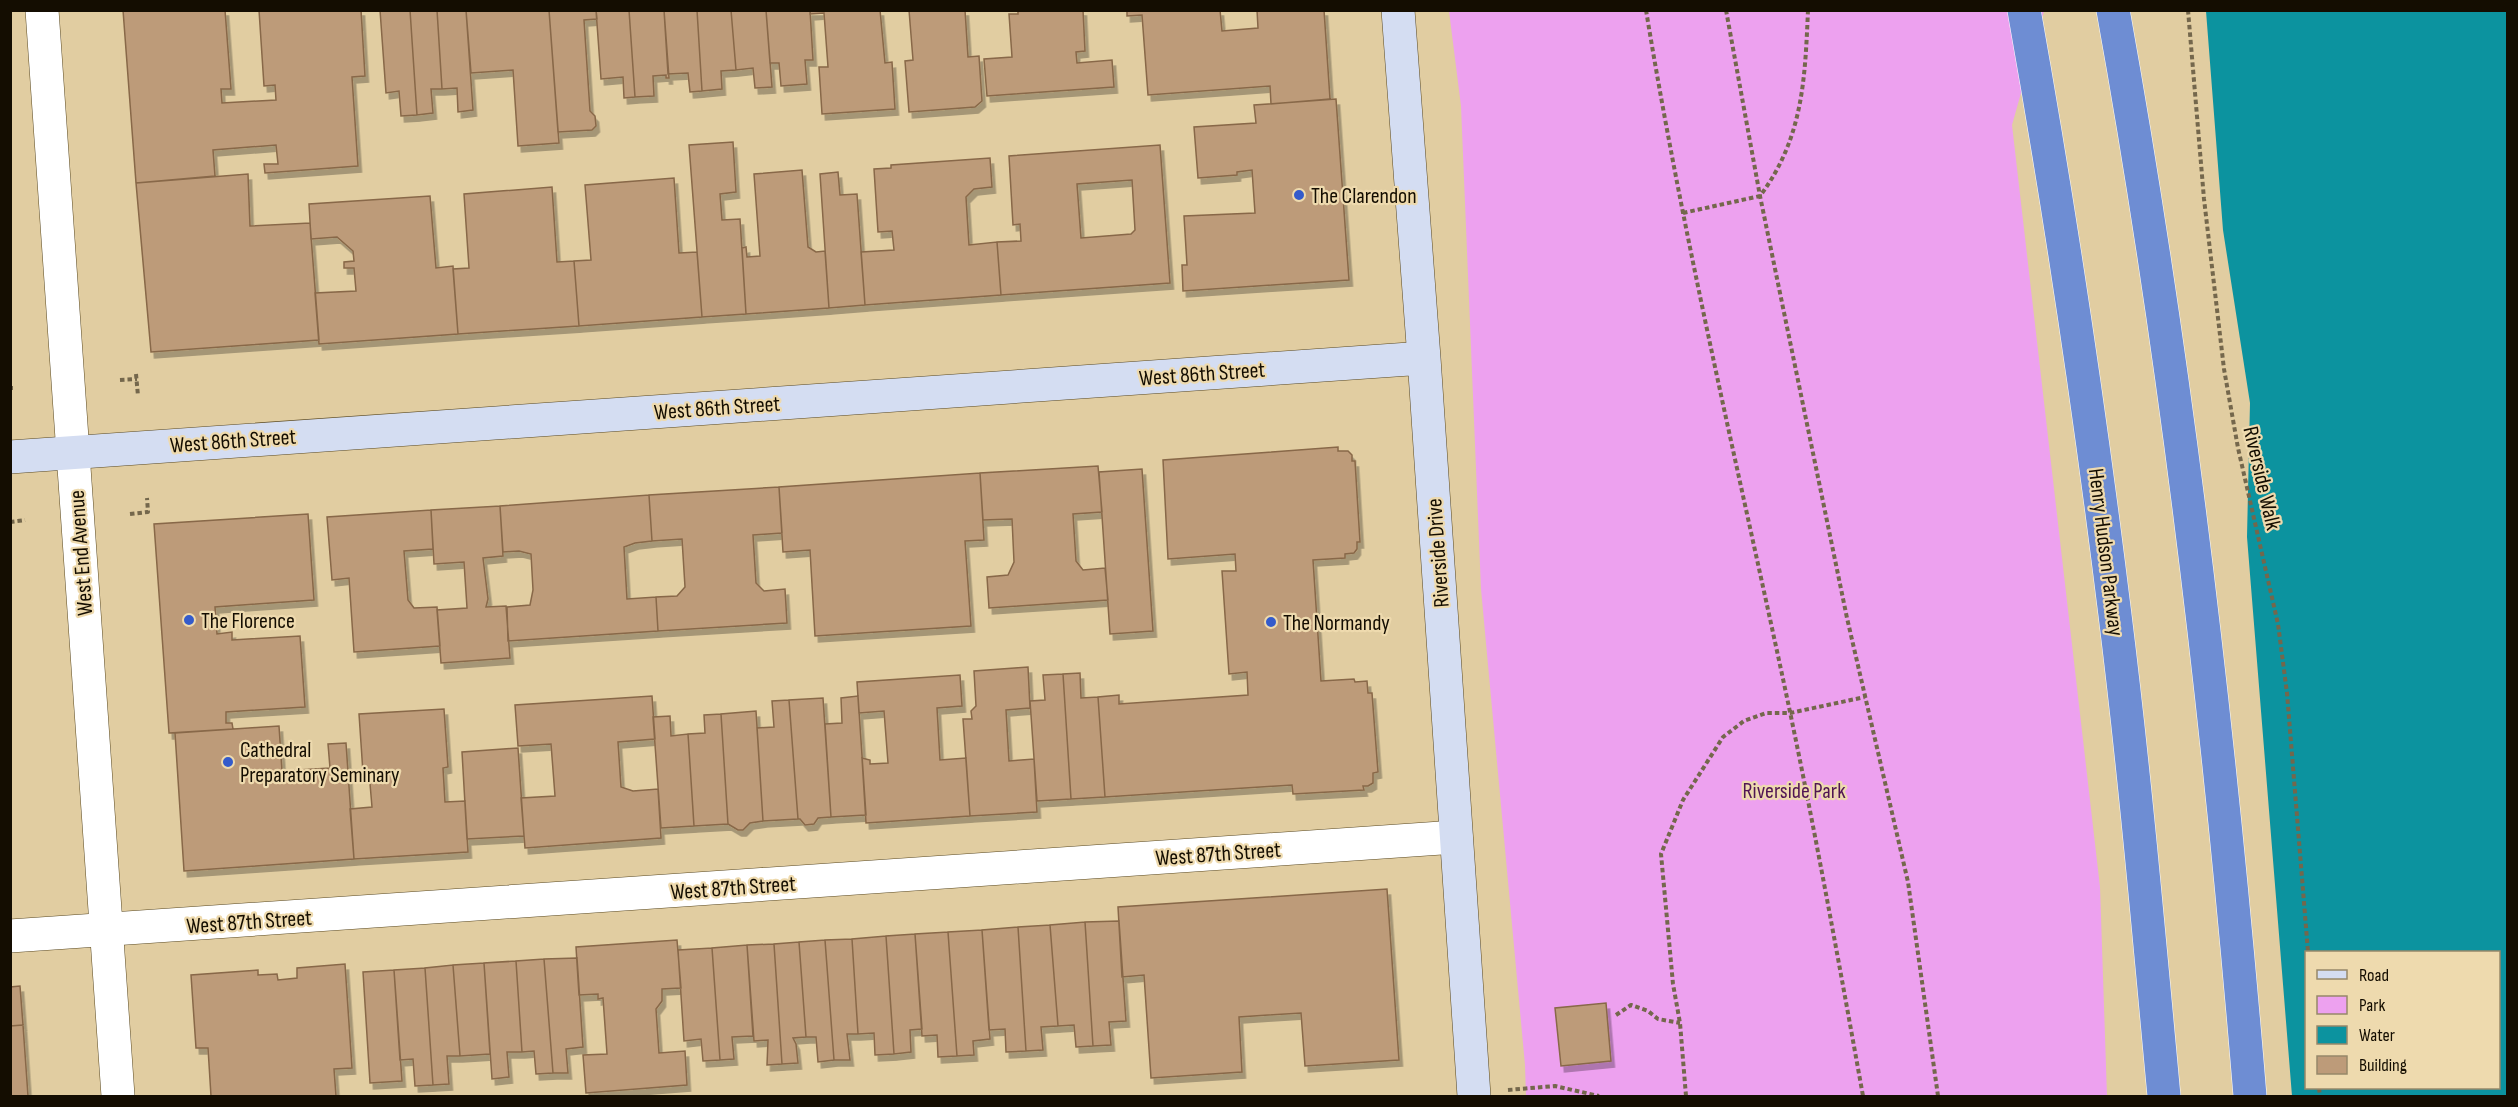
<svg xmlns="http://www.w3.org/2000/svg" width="2518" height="1107" viewBox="0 0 2518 1107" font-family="'Sofia Sans Condensed',sans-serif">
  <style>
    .green { fill: #eda1ef }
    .water { fill: #0c939f; fill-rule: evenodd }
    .building { fill: #bd9b79; stroke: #886848; stroke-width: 1.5; fill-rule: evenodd; filter: url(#shadow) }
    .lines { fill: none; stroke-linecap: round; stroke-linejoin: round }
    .minor-casing { stroke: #5a4921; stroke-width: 34 }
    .tertiary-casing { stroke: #5a4921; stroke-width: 34 }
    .secondary-casing { stroke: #5a4921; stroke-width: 34 }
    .motorway-casing { stroke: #fff; stroke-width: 34 }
    .path { stroke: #74674c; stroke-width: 4; stroke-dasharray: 4.5 3; stroke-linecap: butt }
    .minor { stroke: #fff; stroke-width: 33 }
    .tertiary { stroke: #fff; stroke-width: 33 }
    .secondary { stroke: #d4ddf2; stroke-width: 33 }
    .motorway { stroke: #6e8dd3; stroke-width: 33 }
    .poi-dot { fill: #345bcb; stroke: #eedaae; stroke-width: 2 }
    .labels { text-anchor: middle; stroke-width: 4.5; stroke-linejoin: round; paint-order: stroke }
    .poi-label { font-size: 22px; fill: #140d01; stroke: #eedaae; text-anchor: start }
    .street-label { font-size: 22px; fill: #140d01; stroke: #eedaae }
    .park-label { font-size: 22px; fill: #501553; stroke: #eedaae }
  </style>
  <defs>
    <filter id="shadow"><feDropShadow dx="3.5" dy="6" stdDeviation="0" flood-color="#0004"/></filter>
  </defs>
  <rect width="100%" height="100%" fill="#e1cda1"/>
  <path class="green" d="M 1449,11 L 2044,11 L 2012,125 L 2100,887 L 2107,1096 L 1526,1096 L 1525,1065 L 1481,589 L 1461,106 Z"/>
  <path class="water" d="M 2206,11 L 2507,11 L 2507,1096 L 2292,1096 L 2247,537 L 2250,403 L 2223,230 ZM 2306,952 L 2498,952 L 2498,1088 L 2306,1088 Z"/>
  <path class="building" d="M 123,10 L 225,10 L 231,89 L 221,89 L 222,103 L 276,100 L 275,85 L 264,86 L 259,10 L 361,10 L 365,76 L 352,77 L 358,166 L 265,173 L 264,164 L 278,164 L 276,145 L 213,150 L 215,176 L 136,183 Z
    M 380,10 L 410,10 L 417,115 L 401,116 L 399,91 L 386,93 Z
    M 410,10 L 437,10 L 442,89 L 431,89 L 433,113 L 417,115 Z
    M 437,10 L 466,10 L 473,110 L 458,112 L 457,88 L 442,89 Z
    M 466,10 L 549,10 L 559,143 L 518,146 L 513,70 L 471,73 Z
    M 549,10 L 596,10 L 597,19 L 584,20 L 590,111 L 595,116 L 596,126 L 592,130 L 558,132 Z
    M 596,10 L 629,10 L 635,97 L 624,98 L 623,77 L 601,79 Z
    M 629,10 L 664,10 L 669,78 L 666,78 L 666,75 L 653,76 L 654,96 L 635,97 Z
    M 664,10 L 697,10 L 702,91 L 690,92 L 688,73 L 668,74 Z
    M 697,10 L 731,10 L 736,70 L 721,71 L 722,89 L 702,91 Z
    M 731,10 L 766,10 L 772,87 L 755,88 L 753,68 L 736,70 Z
    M 766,10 L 810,10 L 813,60 L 805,60 L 807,84 L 781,86 L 779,63 L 770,63 Z
    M 810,10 L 880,10 L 885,63 L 892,62 L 895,109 L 822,114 L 819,67 L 828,67 L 824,13 L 810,14 Z
    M 909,10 L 965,10 L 968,57 L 979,56 L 982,101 L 975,107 L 909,112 L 905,61 L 913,60 Z
    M 1018,10 L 1083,10 L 1085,51 L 1076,52 L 1077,63 L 1112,60 L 1114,87 L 987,96 L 984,59 L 1012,57 L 1009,14 L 1018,14 Z
    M 1127,10 L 1220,10 L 1222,31 L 1258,28 L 1257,10 L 1324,10 L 1330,99 L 1271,104 L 1270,86 L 1148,95 L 1142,15 L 1127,16 Z
    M 1336,99 L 1349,280 L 1183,291 L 1182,265 L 1187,265 L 1184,216 L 1255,213 L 1252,170 L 1237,172 L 1237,175 L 1198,178 L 1194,127 L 1256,123 L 1254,105 Z
    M 733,142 L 736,192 L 720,194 L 722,220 L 740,219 L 746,314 L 702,317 L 689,145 Z
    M 1160,145 L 1170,283 L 1001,295 L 997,242 L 1021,241 L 1020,224 L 1013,225 L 1009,156 ZM 1132,180 L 1135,230 L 1131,234 L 1081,238 L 1077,184 Z
    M 990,158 L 992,187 L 974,189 L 966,197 L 969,245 L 997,242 L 1001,295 L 865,305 L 861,252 L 894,250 L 892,231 L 878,232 L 874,169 L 891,168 L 891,165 Z
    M 802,170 L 808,247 L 816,252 L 825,251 L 829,308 L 746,314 L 742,248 L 746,247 L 747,257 L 760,256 L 754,174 Z
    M 838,172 L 840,195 L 857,194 L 865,305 L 829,308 L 820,174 Z
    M 248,174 L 250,226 L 310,223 L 319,340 L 151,352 L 136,183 Z
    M 674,178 L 679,253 L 697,252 L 702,317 L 579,326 L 574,261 L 591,260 L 585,185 Z
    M 552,187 L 557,262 L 574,261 L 579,326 L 458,334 L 453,269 L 469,268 L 464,194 Z
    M 430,196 L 436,268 L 453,266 L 458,334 L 319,344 L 315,293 L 356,291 L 354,268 L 344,268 L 344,262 L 354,261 L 353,251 L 337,237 L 311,239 L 309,204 Z
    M 1338,447 L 1338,451 L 1348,451 L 1352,455 L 1352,461 L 1355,461 L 1360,542 L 1357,542 L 1357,549 L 1354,553 L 1345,554 L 1345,558 L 1313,560 L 1321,681 L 1354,679 L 1355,682 L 1367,681 L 1368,693 L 1372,693 L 1378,772 L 1373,773 L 1373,783 L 1368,786 L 1363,786 L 1364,790 L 1293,794 L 1292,785 L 1105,797 L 1098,697 L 1119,695 L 1119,704 L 1248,695 L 1247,672 L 1229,674 L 1222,571 L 1236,571 L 1235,554 L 1168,559 L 1163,460 Z
    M 1098,466 L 1102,512 L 1073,514 L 1076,561 L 1083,570 L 1105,568 L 1108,600 L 989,608 L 987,577 L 1008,575 L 1014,562 L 1012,519 L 983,520 L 980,473 Z
    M 1142,469 L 1153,631 L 1110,634 L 1099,472 Z
    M 980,473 L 984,540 L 965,541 L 971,626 L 815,636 L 810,550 L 783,552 L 779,487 Z
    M 779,487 L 782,533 L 753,535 L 756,583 L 764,591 L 785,589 L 787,623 L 658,631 L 656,597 L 677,596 L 685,587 L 682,539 L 652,541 L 649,495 Z
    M 649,495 L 652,541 L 635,543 L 624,547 L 627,599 L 656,597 L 658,631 L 508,641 L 507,607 L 530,605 L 533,590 L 531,554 L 519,551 L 503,552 L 500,506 Z
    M 500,506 L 503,556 L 483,558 L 488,599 L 486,607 L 506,606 L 510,658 L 441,663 L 437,610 L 467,608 L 464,562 L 434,564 L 431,510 Z
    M 431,510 L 433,549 L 404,551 L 408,600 L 414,608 L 437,607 L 440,646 L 354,652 L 349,578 L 332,580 L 327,517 Z
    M 308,514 L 314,600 L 215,607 L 217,634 L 232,632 L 232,640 L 300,636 L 305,707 L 226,712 L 226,723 L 232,723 L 233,729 L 169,733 L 154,524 Z
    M 1028,667 L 1030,708 L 1006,710 L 1009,761 L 1034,759 L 1037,812 L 970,816 L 963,719 L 972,719 L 971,711 L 976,706 L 974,671 Z
    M 1080,673 L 1081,698 L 1098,697 L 1105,797 L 1071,799 L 1063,674 Z
    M 1063,674 L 1071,799 L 1037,801 L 1030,701 L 1045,700 L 1043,675 Z
    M 960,675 L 962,706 L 937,708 L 940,760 L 966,758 L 970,816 L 866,823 L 862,758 L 870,760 L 870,764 L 888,763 L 884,711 L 859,713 L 857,682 Z
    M 652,696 L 655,739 L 618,742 L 621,787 L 633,791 L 658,789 L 661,838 L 525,848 L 521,798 L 555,796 L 551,744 L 518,746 L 515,705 Z
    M 858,696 L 866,815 L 831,817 L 825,724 L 842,723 L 841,698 Z
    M 823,698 L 831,817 L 818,818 L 814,824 L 805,825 L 800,819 L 798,819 L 789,700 Z
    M 789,700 L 798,819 L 763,821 L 757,728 L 774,727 L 772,701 Z
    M 444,709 L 448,767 L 443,768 L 445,802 L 465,801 L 468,852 L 354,859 L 350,809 L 372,807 L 369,772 L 363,773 L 359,714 Z
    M 756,711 L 763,821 L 750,823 L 743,830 L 738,830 L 728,824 L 721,714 Z
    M 721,714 L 728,824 L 694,826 L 688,734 L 705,733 L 704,715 Z
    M 670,716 L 671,736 L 688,734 L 694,826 L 661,828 L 653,717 Z
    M 279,726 L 282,771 L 330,768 L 328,744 L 346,743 L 354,859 L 184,871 L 175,733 Z
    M 518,748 L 524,836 L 467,839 L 462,752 Z
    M 1387,889 L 1399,1060 L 1305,1066 L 1301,1013 L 1239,1017 L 1242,1072 L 1151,1078 L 1144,975 L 1122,977 L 1118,907 Z
    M 1119,921 L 1126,1021 L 1109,1022 L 1111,1045 L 1093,1046 L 1085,922 Z
    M 1085,922 L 1093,1046 L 1076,1047 L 1074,1025 L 1058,1026 L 1050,925 Z
    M 1050,925 L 1058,1026 L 1041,1027 L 1043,1050 L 1026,1051 L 1018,927 Z
    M 1018,927 L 1026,1051 L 1006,1052 L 1005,1029 L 989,1030 L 982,930 Z
    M 982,930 L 990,1039 L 973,1041 L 974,1055 L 957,1056 L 948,932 Z
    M 948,932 L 957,1056 L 938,1057 L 937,1035 L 922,1036 L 915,934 Z
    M 915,934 L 922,1029 L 910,1030 L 911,1052 L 894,1054 L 886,936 Z
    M 886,936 L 894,1054 L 875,1055 L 874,1033 L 858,1034 L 852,939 Z
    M 852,939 L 858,1034 L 847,1034 L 850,1060 L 834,1060 L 825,940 Z
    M 677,940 L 681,988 L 662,989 L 662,1001 L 656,1009 L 659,1053 L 685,1051 L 687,1085 L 586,1093 L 583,1055 L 607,1054 L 603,998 L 598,999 L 598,994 L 579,995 L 576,947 Z
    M 825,940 L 834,1060 L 818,1062 L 816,1037 L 806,1037 L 799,942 Z
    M 799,942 L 806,1037 L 793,1038 L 796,1044 L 798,1063 L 782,1064 L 774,944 Z
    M 774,944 L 782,1064 L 767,1065 L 768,1040 L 754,1041 L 747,945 Z
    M 747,945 L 753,1036 L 732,1037 L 734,1059 L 720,1060 L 712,948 Z
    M 712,948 L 720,1060 L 703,1061 L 701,1039 L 684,1041 L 678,950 Z
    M 577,958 L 583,1047 L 566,1049 L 568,1073 L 553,1073 L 544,959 Z
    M 544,959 L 553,1073 L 536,1074 L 534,1051 L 522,1052 L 516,961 Z
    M 516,961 L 522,1052 L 507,1052 L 509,1077 L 492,1079 L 484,963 Z
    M 484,963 L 490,1054 L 460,1056 L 453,965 Z
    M 345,964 L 352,1068 L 334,1069 L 336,1096 L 211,1096 L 208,1048 L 196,1048 L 191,975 L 258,970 L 258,975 L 277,974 L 278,980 L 297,978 L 297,968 Z
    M 453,965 L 460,1056 L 447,1056 L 449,1084 L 433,1085 L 425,968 Z
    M 425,968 L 433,1085 L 415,1086 L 413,1059 L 400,1060 L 394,970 Z
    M 394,970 L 402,1081 L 370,1083 L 363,972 Z
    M 20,986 L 23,1025 L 10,1026 L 10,987 Z
    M 1606,1003 L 1611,1061 L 1561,1066 L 1555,1008 Z
    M 23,1025 L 28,1096 L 10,1096 L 10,1026 Z"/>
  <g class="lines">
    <defs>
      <path id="minor" d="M 10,936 L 1456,837"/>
      <path id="tertiary" d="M 42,10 L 118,1096"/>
      <path id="secondary" d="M 1398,10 L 1424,358 L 1474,1096
        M 10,457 L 1424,358"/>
      <path id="motorway" d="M 2024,10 C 2060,211 2090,412 2115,615 C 2135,775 2149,936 2164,1096
        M 2113,10 C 2178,369 2220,733 2250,1096"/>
    </defs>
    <use href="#minor" class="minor-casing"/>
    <use href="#tertiary" class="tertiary-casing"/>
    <use href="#secondary" class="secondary-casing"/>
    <use href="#motorway" class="motorway-casing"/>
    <path class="path" d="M 1646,10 C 1682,230 1733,447 1780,665 C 1811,808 1837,952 1863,1096
      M 1726,10 L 1760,196 L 1847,618 L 1908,882 L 1938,1096
      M 2188,10 L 2204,199 L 2224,369 L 2238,448 L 2278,624 L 2287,693 L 2308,952
      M 1683,213 L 1760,196 C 1803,138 1805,80 1808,10
      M 136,374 L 138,396
      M 120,380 L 137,379
      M 10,388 L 13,388
      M 130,514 L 148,512 L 147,498
      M 10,522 L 25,520
      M 1616,1015 L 1631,1005 L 1648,1011 L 1658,1019 L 1680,1023
      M 2319,1088 L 2320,1096
      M 1508,1090 L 1555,1086 L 1599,1096
      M 1686,1096 L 1680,1023 L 1673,984 L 1661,854 L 1683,800 L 1723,737 L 1744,721 L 1766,713 L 1790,713 L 1865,697"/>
    <use href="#minor" class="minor"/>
    <use href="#tertiary" class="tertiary"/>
    <use href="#secondary" class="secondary"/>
    <use href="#motorway" class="motorway"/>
  </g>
  <g class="poi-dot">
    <circle cx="1299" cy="195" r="6"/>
    <circle cx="189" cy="620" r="6"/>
    <circle cx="1271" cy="622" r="6"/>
    <circle cx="228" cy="762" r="6"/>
  </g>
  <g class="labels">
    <g class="poi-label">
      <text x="1311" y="203">The Clarendon</text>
      <text x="201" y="628">The Florence</text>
      <text x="1283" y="630">The Normandy</text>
      <text x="240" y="757">Cathedral<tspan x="240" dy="25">Preparatory Seminary</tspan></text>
    </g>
    <g class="street-label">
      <text transform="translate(1202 373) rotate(-4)" y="8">West 86th Street</text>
      <text transform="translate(717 407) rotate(-4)" y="8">West 86th Street</text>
      <text transform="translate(233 440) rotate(-4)" y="8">West 86th Street</text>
      <text transform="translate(2263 478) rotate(77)" y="8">Riverside Walk</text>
      <text transform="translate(2107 552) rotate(83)" y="8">Henry Hudson Parkway</text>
      <text transform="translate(80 553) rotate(-94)" y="8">West End Avenue</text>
      <text transform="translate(1437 553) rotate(-94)" y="8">Riverside Drive</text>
      <text transform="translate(1218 853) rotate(-4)" y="8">West 87th Street</text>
      <text transform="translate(733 887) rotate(-4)" y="8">West 87th Street</text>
      <text transform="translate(249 921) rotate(-4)" y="8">West 87th Street</text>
    </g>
    <g class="park-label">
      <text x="1794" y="798">Riverside Park</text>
    </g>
  </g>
  <rect width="2518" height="1107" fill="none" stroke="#140d01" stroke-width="24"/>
  <rect x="2305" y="951" width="195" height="138" fill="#eedaae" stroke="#978869" stroke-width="1.5"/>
  <rect x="2317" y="970" width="30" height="9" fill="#d4ddf2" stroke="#978869" stroke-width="1.5"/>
  <text x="2359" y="981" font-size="18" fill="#140d01">Road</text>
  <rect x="2317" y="996" width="30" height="18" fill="#eda1ef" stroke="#978869" stroke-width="1.5"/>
  <text x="2359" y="1011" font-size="18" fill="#140d01">Park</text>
  <rect x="2317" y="1026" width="30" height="18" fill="#0c939f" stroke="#978869" stroke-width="1.5"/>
  <text x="2359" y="1041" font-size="18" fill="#140d01">Water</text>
  <rect x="2317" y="1056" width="30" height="18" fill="#bd9b79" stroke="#978869" stroke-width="1.5"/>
  <text x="2359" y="1071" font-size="18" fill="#140d01">Building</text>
</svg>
